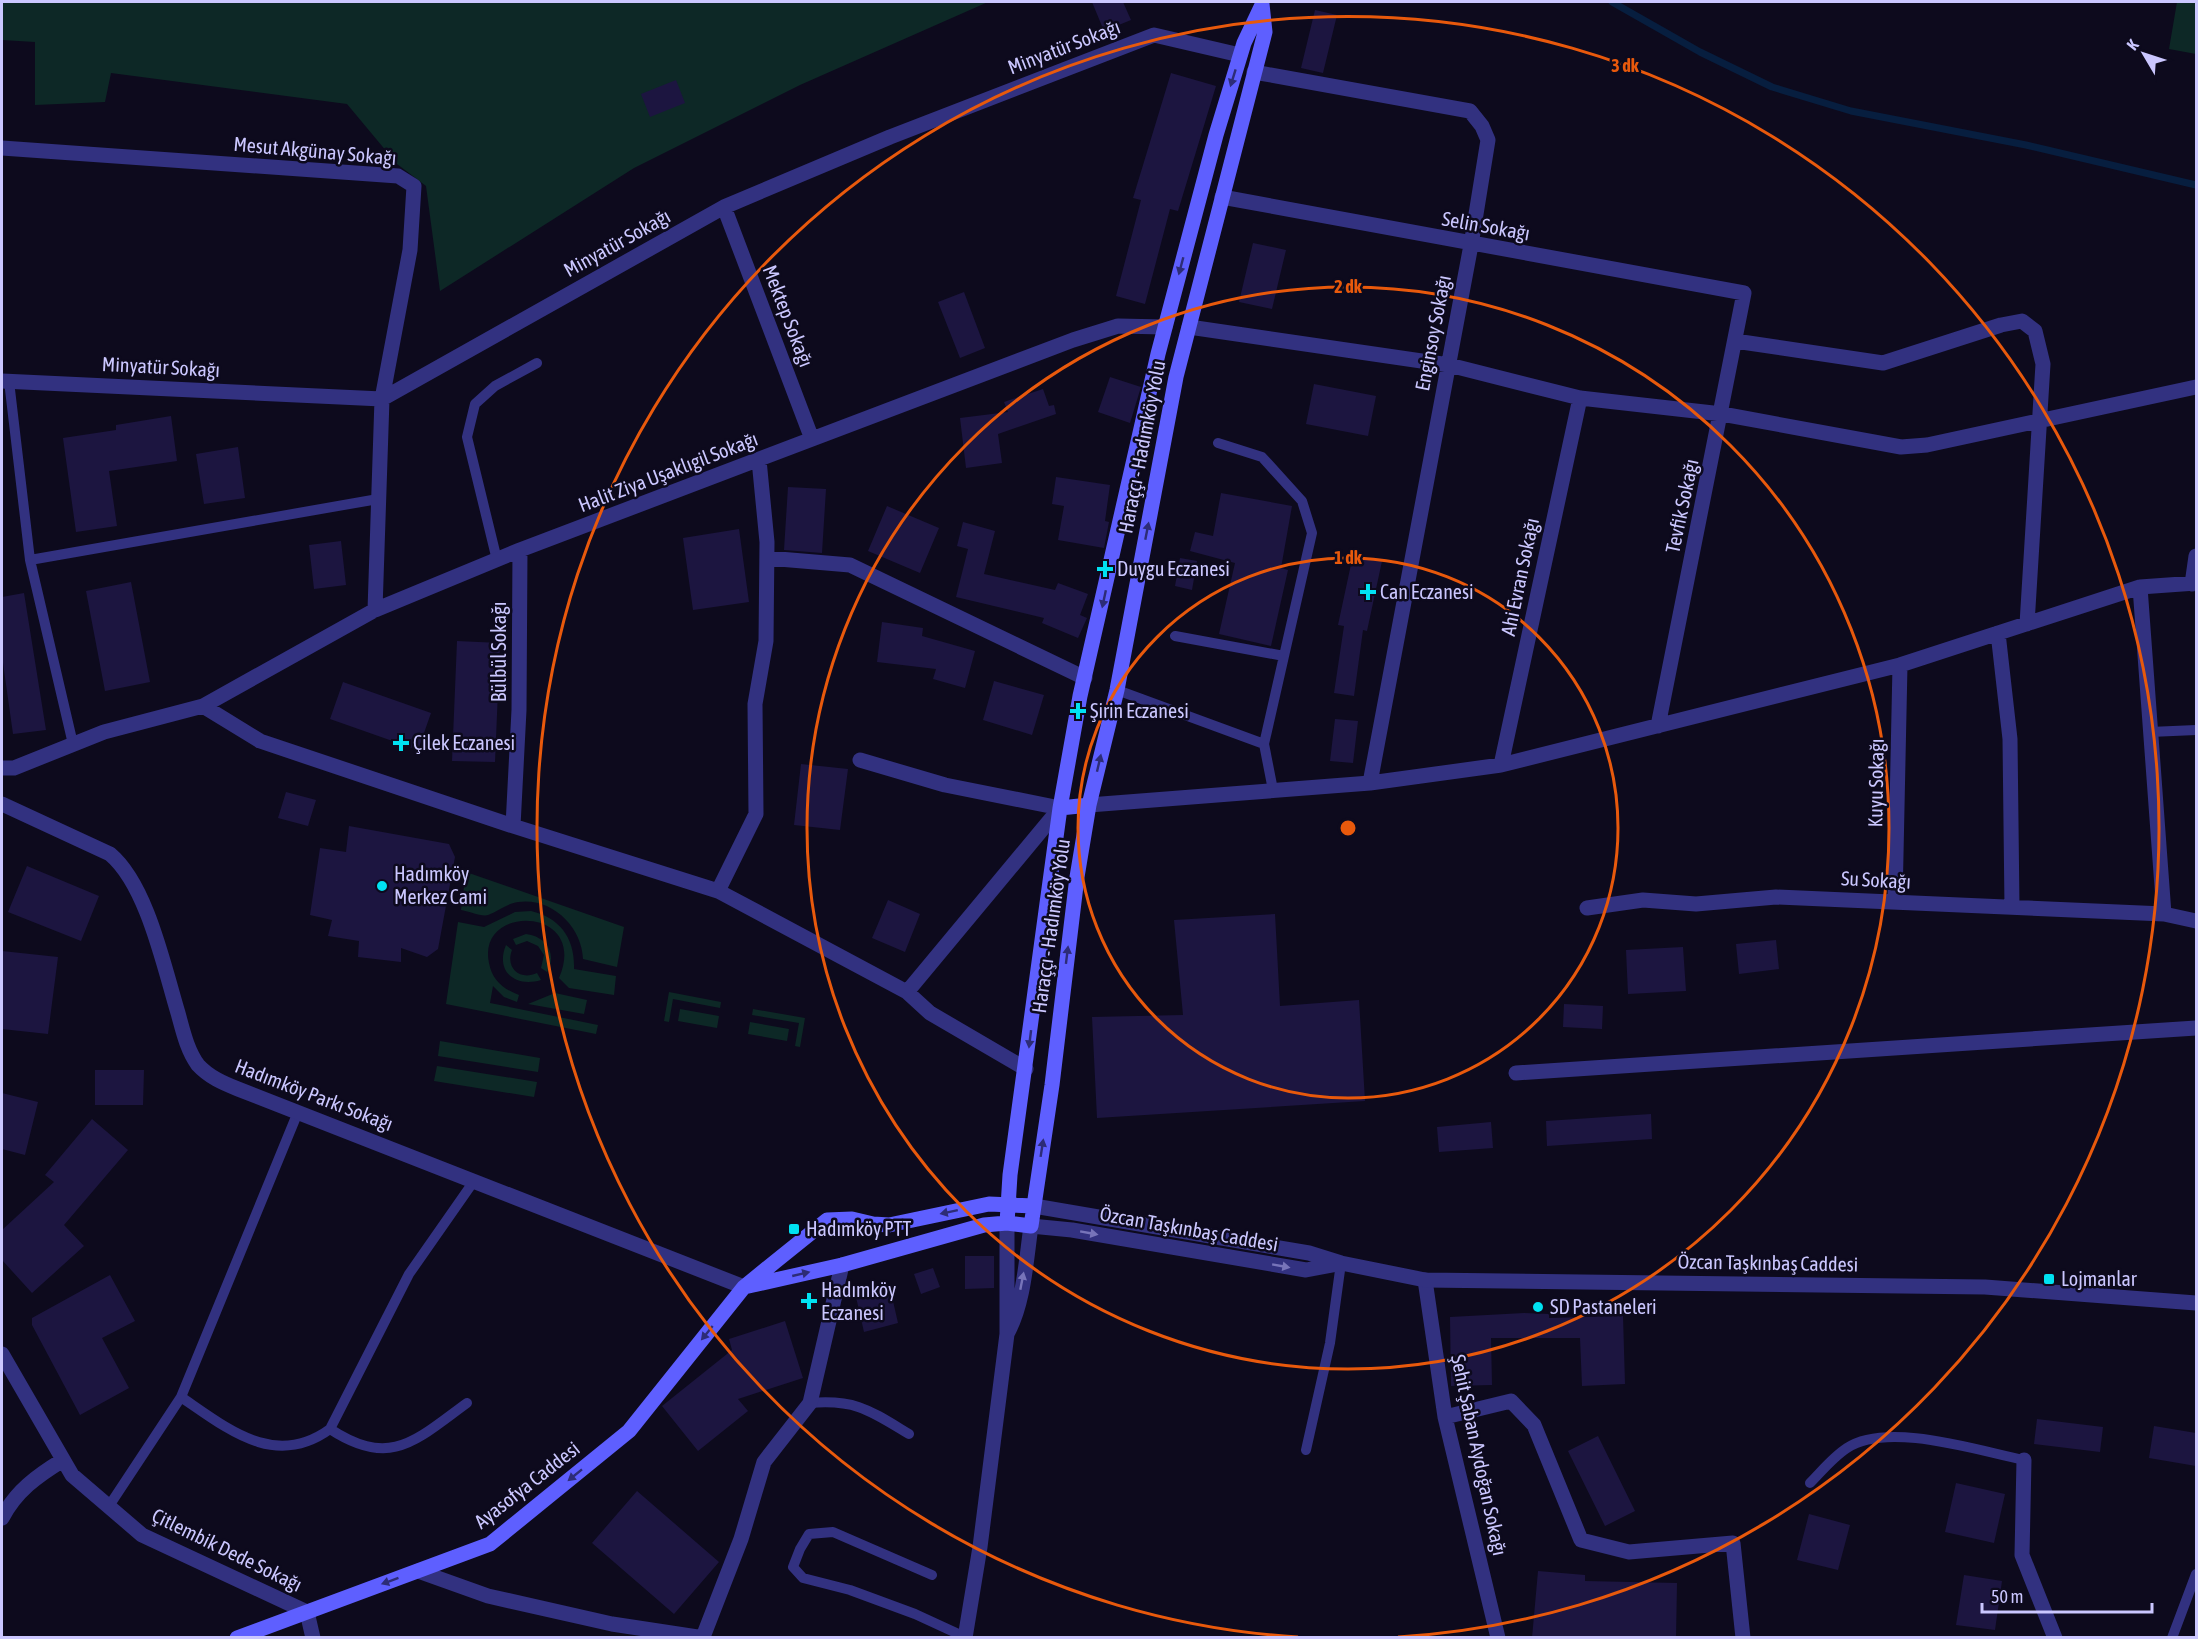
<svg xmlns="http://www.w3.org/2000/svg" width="2198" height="1639" viewBox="0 0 2198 1639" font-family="'Asap Condensed',sans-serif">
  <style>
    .green { fill: #0d2826 }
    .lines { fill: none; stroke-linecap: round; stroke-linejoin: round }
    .stream { stroke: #071e3f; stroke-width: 7 }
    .building { fill: #1c1540 }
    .service { stroke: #323180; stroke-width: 10 }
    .minor { stroke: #323180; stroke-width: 15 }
    .tertiary { stroke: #323180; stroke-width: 15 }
    .secondary { stroke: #5e5fff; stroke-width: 15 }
    .oneway { fill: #2d2c77 }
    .oneway2 { fill: #7774b9 }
    .ring { fill: none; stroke: #e8590c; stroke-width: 3 }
    .poi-dot { fill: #00e2f2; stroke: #0d0a1d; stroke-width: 2 }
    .labels { text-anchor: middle; stroke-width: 5; stroke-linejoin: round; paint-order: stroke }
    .street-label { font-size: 20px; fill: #cbc7ff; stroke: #0d0a1d }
    .poi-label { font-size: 20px; fill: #cbc7ff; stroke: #0d0a1d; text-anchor: start }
    .centre { fill: #e8590c; stroke: #0d0a1d; stroke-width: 3 }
    .ring-label { font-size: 18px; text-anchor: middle; font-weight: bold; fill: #e8590c; stroke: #0d0a1d; stroke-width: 5; stroke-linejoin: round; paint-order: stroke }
  </style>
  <rect width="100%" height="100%" fill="#0d0a1d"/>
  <path class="green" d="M 2,2 L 988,2 L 800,85 L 634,168 L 440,291 L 426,186 L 397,164 L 347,104 L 111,73 L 105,102 L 35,105 L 35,42 L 2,40 Z
    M 2177,2 L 2196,2 L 2196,54 L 2169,49 Z
    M 466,872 L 624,927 L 617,967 L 583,959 C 582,927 552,897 518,902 C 506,904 499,911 488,915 C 482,917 468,911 461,910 Z
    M 531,911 C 560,918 575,938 574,969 L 616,976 L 614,995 L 569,988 L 559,978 C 590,906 476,903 489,963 C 492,980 503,989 519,995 L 517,1002 L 504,997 L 493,986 L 490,1003 L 598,1025 L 596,1034 L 446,1004 L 458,922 L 484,927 L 515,912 Z
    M 526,934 C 545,936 558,953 547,972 L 541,968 L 544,955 L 538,946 L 527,941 L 516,945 L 513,939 Z
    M 506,945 L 512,950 C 505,968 520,981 537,973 L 541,980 C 515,988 495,971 506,945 Z
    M 669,992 L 721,1002 L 720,1008 L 673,999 L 669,1022 L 664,1021 Z
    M 555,993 L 587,1000 L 584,1014 L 528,1004 Z
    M 680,1009 L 719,1016 L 717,1028 L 678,1021 Z
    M 753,1009 L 805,1018 L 800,1047 L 795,1046 L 799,1023 L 752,1015 Z
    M 750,1022 L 789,1029 L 787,1041 L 748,1034 Z
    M 440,1041 L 540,1058 L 538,1072 L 438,1056 Z
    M 437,1066 L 537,1082 L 534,1097 L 434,1081 Z"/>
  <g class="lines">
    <path class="stream" d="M 1612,2 L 1700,52 L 1772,87 L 1851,111 L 2026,145 L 2196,185"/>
  </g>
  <path class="building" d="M 1092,2 L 1123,2 L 1131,20 L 1104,31 Z
    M 1315,10 L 1337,15 L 1323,73 L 1301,68 Z
    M 1171,73 L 1216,86 L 1178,211 L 1170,209 L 1145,304 L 1116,296 L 1141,200 L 1133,198 Z
    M 676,80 L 685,103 L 650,117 L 641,94 Z
    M 1253,243 L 1286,250 L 1272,309 L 1239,302 Z
    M 964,292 L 985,348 L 960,358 L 938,302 Z
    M 1110,377 L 1141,387 L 1130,423 L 1098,412 Z
    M 1314,384 L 1376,396 L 1368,436 L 1306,424 Z
    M 1043,389 L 1049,406 L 1054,405 L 1056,414 L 998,434 L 1002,463 L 966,468 L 960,418 L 1008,412 L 1004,402 Z
    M 171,416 L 177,461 L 109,471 L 117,526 L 76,532 L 63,438 L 116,430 L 116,425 Z
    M 238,447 L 245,498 L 204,504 L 196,454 Z
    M 1056,477 L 1110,485 L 1105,521 L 1109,522 L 1104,548 L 1058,540 L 1064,506 L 1052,504 Z
    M 788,487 L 826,489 L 822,553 L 784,550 Z
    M 1221,493 L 1292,506 L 1281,568 L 1288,570 L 1271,646 L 1219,634 L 1235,563 L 1190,551 L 1195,532 L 1213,536 Z
    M 887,506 L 939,528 L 920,573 L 868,551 Z
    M 963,522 L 995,531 L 984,574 L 1055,590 L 1058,583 L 1088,594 L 1080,615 L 1087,618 L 1078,638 L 1042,623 L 1044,618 L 956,597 L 968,549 L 957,546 Z
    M 739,529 L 749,602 L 693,610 L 683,538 Z
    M 341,541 L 346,585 L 314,589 L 309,545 Z
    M 1353,555 L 1382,561 L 1367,631 L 1363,630 L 1354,696 L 1334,693 L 1344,626 L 1338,625 Z
    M 1180,558 L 1197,561 L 1192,590 L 1175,586 Z
    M 131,582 L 150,682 L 105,691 L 86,591 Z
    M 24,593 L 46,730 L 13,734 L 2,656 L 2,597 Z
    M 882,622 L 923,628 L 922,636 L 975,651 L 965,688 L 933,679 L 936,669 L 877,662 Z
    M 457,641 L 500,643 L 495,762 L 452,761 Z
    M 994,681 L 1044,695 L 1032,735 L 983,720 Z
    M 343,682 L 431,713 L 418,750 L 330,719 Z
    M 1335,719 L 1358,721 L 1353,763 L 1330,761 Z
    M 801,764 L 848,769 L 840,830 L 794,825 Z
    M 286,792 L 316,800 L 308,826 L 278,818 Z
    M 349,826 L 449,844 L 455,857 L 438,949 L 427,957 L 401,948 L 401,962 L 358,957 L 359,941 L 328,936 L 332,920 L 310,915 L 320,848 L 346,852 Z
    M 27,866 L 99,896 L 81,941 L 8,912 Z
    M 888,900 L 920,914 L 905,952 L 872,938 Z
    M 1275,914 L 1280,1006 L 1359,1000 L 1365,1101 L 1097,1118 L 1092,1017 L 1183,1015 L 1174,920 Z
    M 1776,940 L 1779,969 L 1739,974 L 1736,944 Z
    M 1683,947 L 1686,991 L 1628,994 L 1626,950 Z
    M 2,951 L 58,957 L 48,1034 L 2,1029 Z
    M 1564,1004 L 1603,1006 L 1602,1029 L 1563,1027 Z
    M 95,1070 L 144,1070 L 143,1105 L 95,1105 Z
    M 2,1093 L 38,1102 L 25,1155 L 2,1149 Z
    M 1651,1114 L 1652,1139 L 1547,1146 L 1546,1121 Z
    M 92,1119 L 128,1150 L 64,1225 L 84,1246 L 32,1293 L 2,1260 L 2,1230 L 54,1182 L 45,1175 Z
    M 1491,1122 L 1493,1148 L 1439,1152 L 1437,1127 Z
    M 965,1256 L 994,1256 L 994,1288 L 965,1289 Z
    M 933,1268 L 940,1287 L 921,1294 L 914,1274 Z
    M 110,1275 L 135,1321 L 102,1338 L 129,1388 L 80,1415 L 32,1325 L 32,1318 Z
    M 890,1288 L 898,1323 L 864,1332 L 856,1297 Z
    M 1524,1313 L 1549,1314 L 1549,1318 L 1623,1316 L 1625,1384 L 1582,1386 L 1580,1338 L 1491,1338 L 1492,1385 L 1451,1386 L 1450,1317 Z
    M 785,1321 L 803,1378 L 738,1399 L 748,1411 L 698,1451 L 662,1406 L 732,1350 L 729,1339 Z
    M 2037,1419 L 2103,1427 L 2100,1452 L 2034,1444 Z
    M 2154,1426 L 2196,1433 L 2196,1466 L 2149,1458 Z
    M 1598,1436 L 1635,1511 L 1605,1526 L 1568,1451 Z
    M 1956,1483 L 2005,1494 L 1994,1543 L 1945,1532 Z
    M 637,1491 L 719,1562 L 674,1614 L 592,1543 Z
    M 1809,1514 L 1850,1525 L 1838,1570 L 1797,1560 Z
    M 1538,1571 L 1585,1575 L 1585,1581 L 1677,1583 L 1676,1638 L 1532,1638 Z
    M 1964,1575 L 2002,1581 L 1995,1630 L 1956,1625 Z"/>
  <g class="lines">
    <path class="service" d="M 9,381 L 30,560 L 73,744
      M 1218,443 L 1262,457 L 1302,501 L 1312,533 L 1264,744 L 1273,790
      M 30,560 L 378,499
      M 497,560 L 467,437 L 475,404 L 495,386 L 537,363
      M 1175,636 L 1284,656
      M 1117,690 L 1264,744
      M 2150,732 L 2196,730
      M 181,1397 C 228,1429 275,1469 330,1429 L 409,1274 L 474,1181
      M 810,1403 C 856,1399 871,1411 909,1434
      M 330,1429 C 391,1469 416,1440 467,1403
      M 1306,1450 L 1330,1343 L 1341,1263
      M 1810,1483 C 1821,1472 1833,1457 1847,1448 C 1888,1421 1979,1451 2024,1460
      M 109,1506 L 181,1397 L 298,1112
      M 932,1575 L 833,1532 L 809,1534 L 800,1549 L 793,1567 L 803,1578 L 850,1590 L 915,1614 L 965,1637
      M 2172,1638 L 2196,1574"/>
    <path class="minor" d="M 1254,72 L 1470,111 L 1482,126 L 1488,140 L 1471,245 L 1370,783
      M 2,148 L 398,176 L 414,186 L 410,250 L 382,399 L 375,610
      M 1222,197 L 1744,293 L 1658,726
      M 724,207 L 812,439
      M 1189,327 L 1449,365 L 1580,398 L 1722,414 L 1901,447 L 1927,445 L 2196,387
      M 1735,341 L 1883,363 L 2001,325 L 2022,321 L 2035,331 L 2043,364 L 2027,624
      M 2,381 L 382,399 L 724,207 L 890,137 L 1154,35 L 1240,55
      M 767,558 L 850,565 L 1085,678
      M 2192,584 L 2196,556
      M 2140,587 L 2164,914 L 2196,921
      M 1998,633 L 2010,739 L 2012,907
      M 203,706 L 375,610 L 520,550 L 1073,340 L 1118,326 L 1165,327
      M 860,760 L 945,785 L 1060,808 L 907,992
      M 1501,765 L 1580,398
      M 2,768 L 14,768 L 104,732 L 203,706 L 260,741 L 513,826 L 718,891 L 907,992 L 930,1013 L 1026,1069
      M 1089,805 L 1370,783 L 1501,765 L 1900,665 L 2140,587 L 2196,583
      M 513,826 L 519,710 L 520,550
      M 718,891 L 756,814 L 755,704 L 766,641 L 767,542 L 759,460
      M 1895,902 L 1900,665
      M 1587,908 L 1643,900 L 1696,904 L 1776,897 L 2164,914
      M 1516,1073 L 2196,1028
      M 1425,1280 L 1445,1417 L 1498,1638
      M 2,1354 L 72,1475 L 142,1535 L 307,1612 L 313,1638
      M 1445,1417 L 1511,1401 L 1534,1425 L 1581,1540 L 1629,1552 L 1733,1543 L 1743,1638
      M 2024,1460 L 2022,1555 L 2055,1638
      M 2,1518 C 16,1491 37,1476 63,1460
      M 418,1571 L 488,1596 L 612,1624 L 704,1638
      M 703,1637 L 741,1539 L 764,1462 L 810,1403 L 842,1265"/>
    <path class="tertiary" d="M 2,804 L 110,854 C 147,885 164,967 178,1013 C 183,1031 187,1050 198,1065 C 209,1077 223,1083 238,1089 L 744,1287
      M 1034,1206 L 1309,1253 L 1341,1263 L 1425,1280 L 1985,1287 L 2196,1303
      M 1007,1334 C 1024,1303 1026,1261 1031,1226 L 1072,1230 L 1306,1270 L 1338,1264
      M 965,1638 L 980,1547 L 1007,1334 L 1007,1223"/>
    <path class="secondary" d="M 1060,808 L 1089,805
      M 1007,1223 L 1010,1175 L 1060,808 L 1080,696 L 1158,354 L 1216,135 L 1244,43 L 1262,5
      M 744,1287 L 842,1265 L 984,1225 L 1007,1223 L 1031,1226 L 1052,1085 L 1077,877 L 1089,805 L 1117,690 L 1176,377 L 1265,32 L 1262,4
      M 237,1638 L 490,1544 L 629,1431 L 744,1287 L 776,1261 L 827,1220 L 852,1219 L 873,1224 L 889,1225 L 989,1204 L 1034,1206"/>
  </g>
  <defs><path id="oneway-solid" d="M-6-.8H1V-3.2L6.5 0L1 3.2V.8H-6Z" transform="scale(1.5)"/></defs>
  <g class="oneway">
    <use href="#oneway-solid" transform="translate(1233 78) rotate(107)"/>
    <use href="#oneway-solid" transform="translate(1181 266) rotate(105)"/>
    <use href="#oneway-solid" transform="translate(1147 531) rotate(-79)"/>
    <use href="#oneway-solid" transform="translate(1104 599) rotate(102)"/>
    <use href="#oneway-solid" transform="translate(1099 763) rotate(-77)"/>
    <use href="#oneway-solid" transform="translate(1067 955) rotate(-83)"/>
    <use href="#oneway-solid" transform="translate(1030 1039) rotate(97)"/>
    <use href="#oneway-solid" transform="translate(1042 1148) rotate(-81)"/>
    <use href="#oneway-solid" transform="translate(949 1212) rotate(168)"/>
    <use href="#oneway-solid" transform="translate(801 1274) rotate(-13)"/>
    <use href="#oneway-solid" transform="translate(707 1333) rotate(129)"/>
    <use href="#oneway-solid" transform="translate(575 1475) rotate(141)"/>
    <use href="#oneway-solid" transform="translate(390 1581) rotate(160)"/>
  </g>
  <g class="oneway2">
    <use href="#oneway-solid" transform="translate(1089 1233) rotate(10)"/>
    <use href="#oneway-solid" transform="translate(1281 1266) rotate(10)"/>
    <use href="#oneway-solid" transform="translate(1022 1281) rotate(-79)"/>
  </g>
  <g class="ring">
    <circle cx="1348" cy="828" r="270"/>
    <circle cx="1348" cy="828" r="541"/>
    <path d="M1298 1637A811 811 0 1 1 1398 1637"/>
  </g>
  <g class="poi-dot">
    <path d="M1102 560h6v6h6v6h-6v6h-6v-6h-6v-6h6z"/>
    <path d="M1365 583h6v6h6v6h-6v6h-6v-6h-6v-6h6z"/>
    <path d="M1075 702h6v6h6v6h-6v6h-6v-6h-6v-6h6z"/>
    <path d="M398 734h6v6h6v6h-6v6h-6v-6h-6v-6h6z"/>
    <circle cx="382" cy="886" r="6"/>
    <rect x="788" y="1223" width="12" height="12" rx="3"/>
    <rect x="2043" y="1273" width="12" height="12" rx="3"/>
    <path d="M806 1292h6v6h6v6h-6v6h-6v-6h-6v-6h6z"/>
    <circle cx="1538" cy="1307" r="6"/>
  </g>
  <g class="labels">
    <g class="street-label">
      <text transform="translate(1064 47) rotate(-21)" y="7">Minyatür Sokağı</text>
      <text transform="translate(315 151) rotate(5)" y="7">Mesut Akgünay Sokağı</text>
      <text transform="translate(1486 226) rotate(10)" y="7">Selin Sokağı</text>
      <text transform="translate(617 243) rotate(-29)" y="7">Minyatür Sokağı</text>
      <text transform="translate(788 316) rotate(69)" y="7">Mektep Sokağı</text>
      <text transform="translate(1433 333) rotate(-79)" y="7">Enginsoy Sokağı</text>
      <text transform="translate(161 367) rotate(3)" y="7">Minyatür Sokağı</text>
      <text transform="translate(1142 447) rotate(-79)" y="7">Haraççı - Hadımköy Yolu</text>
      <text transform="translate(668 472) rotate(-21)" y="7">Halit Ziya Uşaklıgil Sokağı</text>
      <text transform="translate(1682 506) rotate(-78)" y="7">Tevfik Sokağı</text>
      <text transform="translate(1520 577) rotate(-78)" y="7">Ahi Evran Sokağı</text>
      <text transform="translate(499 652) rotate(-90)" y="7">Bülbül Sokağı</text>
      <text transform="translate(1876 783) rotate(-89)" y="7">Kuyu Sokağı</text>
      <text transform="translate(1876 880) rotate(3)" y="7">Su Sokağı</text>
      <text transform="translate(1051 926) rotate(-82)" y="7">Haraççı - Hadımköy Yolu</text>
      <text transform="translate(314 1095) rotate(21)" y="7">Hadımköy Parkı Sokağı</text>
      <text transform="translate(1189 1229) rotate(10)" y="7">Özcan Taşkınbaş Caddesi</text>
      <text transform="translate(1768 1263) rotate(1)" y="7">Özcan Taşkınbaş Caddesi</text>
      <text transform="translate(1479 1455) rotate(78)" y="7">Şehit Şaban Aydoğan Sokağı</text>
      <text transform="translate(527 1485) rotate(-38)" y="7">Ayasofya Caddesi</text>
      <text transform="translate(227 1550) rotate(26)" y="7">Çitlembik Dede Sokağı</text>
    </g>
    <g class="poi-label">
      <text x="1117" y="576">Duygu Eczanesi</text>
      <text x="1380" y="599">Can Eczanesi</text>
      <text x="1090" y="718">Şirin Eczanesi</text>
      <text x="413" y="750">Çilek Eczanesi</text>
      <text x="394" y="881">Hadımköy<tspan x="394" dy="23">Merkez Cami</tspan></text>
      <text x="806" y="1236">Hadımköy PTT</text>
      <text x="2061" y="1286">Lojmanlar</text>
      <text x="821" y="1297">Hadımköy<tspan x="821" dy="23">Eczanesi</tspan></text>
      <text x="1550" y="1314">SD Pastaneleri</text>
    </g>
  </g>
  <circle cx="1348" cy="828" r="9" class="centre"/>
  <g class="ring-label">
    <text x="1625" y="72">3 dk</text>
    <text x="1348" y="293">2 dk</text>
    <text x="1348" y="564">1 dk</text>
  </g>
  <rect width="2198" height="1639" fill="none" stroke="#cbc7ff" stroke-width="6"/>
  <g transform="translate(2144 54) rotate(309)" stroke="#0d0a1d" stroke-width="4.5" paint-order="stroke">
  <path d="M0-4.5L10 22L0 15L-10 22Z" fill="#cbc7ff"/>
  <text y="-9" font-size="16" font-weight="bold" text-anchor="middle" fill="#cbc7ff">K</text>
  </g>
  <path d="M1982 1603v9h170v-9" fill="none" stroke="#cbc7ff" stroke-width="3"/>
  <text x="1991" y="1603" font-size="18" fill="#cbc7ff" stroke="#0d0a1d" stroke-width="4.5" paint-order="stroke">50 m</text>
</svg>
